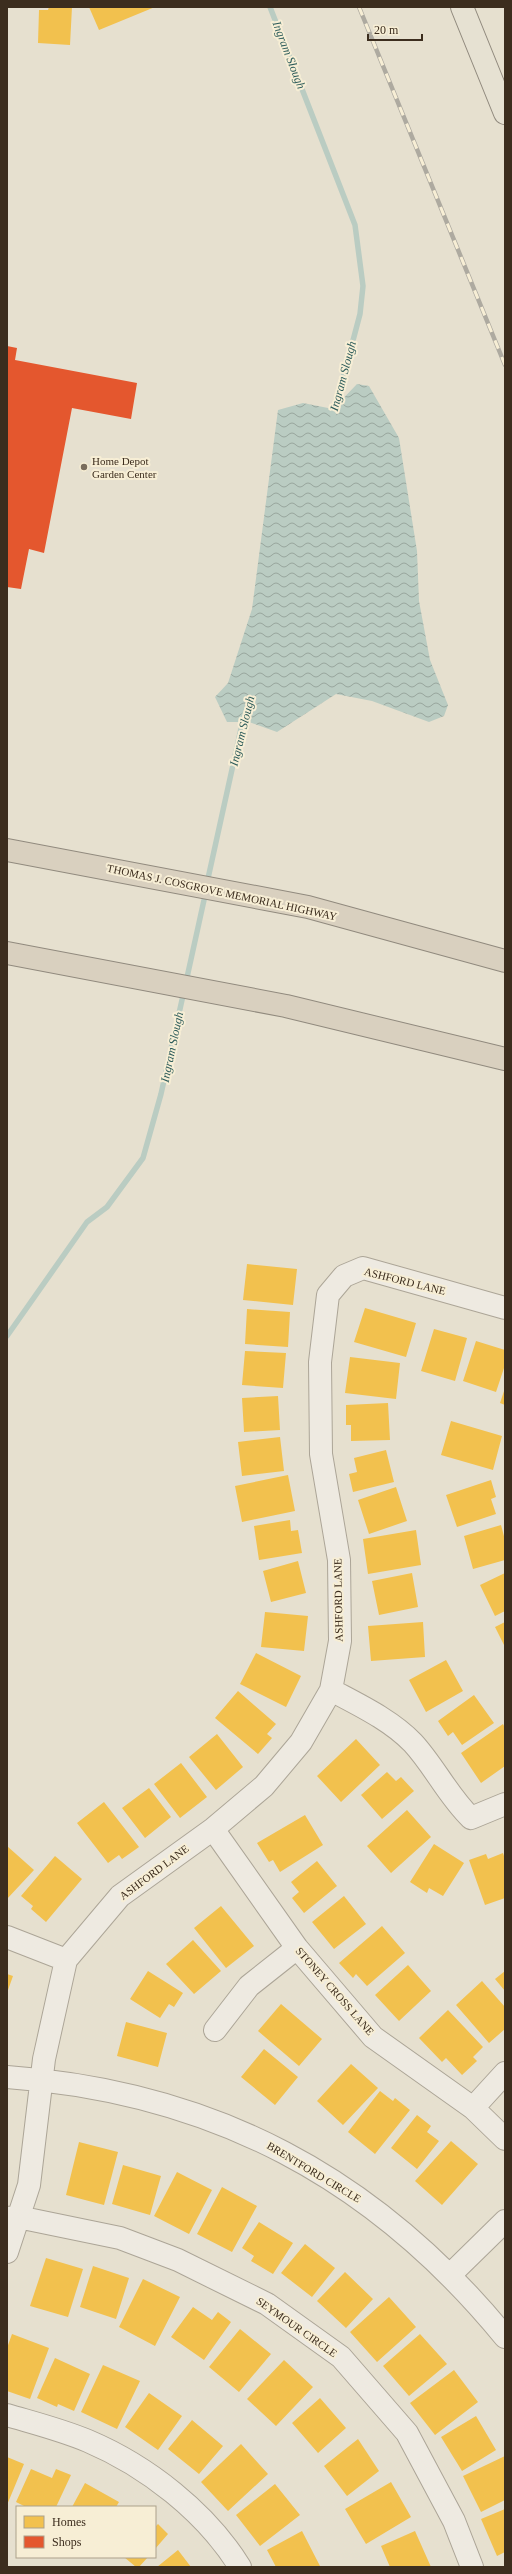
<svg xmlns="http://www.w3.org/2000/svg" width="512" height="2574" viewBox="0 0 512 2574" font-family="'Times New Roman',serif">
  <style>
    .water { fill: url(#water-waves) }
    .homes { fill: #f2c14e }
    .shops { fill: #e4572e }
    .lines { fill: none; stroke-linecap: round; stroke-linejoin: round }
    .stream { stroke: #baccc2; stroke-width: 5.5 }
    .minor-casing { stroke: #aca597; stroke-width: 24 }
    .major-casing { stroke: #918a7e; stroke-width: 24 }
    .highway-casing { stroke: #918a7e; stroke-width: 24 }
    .minor { stroke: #eeeae1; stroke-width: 22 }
    .major { stroke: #e6e1d2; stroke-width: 22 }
    .highway { stroke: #d9d0bf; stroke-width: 22 }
    .rail-casing { stroke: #aeaaa0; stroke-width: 4.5 }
    .rail { stroke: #f7eed5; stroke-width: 3; stroke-dasharray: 9; stroke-linecap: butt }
    .poi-dot { fill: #786c5c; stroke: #f7eed5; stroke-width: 1.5 }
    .labels { text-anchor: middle; stroke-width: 4; stroke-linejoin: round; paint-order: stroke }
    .poi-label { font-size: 11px; fill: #3c2d1e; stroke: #f7eed5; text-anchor: start }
    .street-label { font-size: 11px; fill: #3c2d1e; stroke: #f7eed5 }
    .water-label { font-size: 12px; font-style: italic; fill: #2d5c5a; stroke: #f7eed5 }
  </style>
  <defs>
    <pattern id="water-waves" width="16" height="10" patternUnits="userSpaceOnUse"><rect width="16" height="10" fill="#baccc2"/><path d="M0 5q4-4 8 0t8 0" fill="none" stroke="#98a69d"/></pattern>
  </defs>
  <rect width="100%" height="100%" fill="#e6e0cf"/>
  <path class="water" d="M 357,384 L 369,386 L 399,438 L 417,551 L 419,601 L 430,660 L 448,705 L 444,716 L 429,722 L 372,701 L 336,694 L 277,732 L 249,722 L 227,722 L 215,697 L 228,683 L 252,609 L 278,410 L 303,403 L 333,409 Z"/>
  <path class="homes" d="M 49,7 L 72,7 L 70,45 L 38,43 L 39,10 L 48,10 Z
    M 89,7 L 155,7 L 99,30 Z
    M 247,1264 L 297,1269 L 293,1305 L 243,1300 Z
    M 365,1308 L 416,1323 L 406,1357 L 354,1342 Z
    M 247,1309 L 290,1312 L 288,1347 L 245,1344 Z
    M 434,1329 L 467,1338 L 455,1381 L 421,1371 Z
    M 476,1341 L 505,1350 L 505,1365 L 496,1392 L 463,1381 Z
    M 245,1351 L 286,1353 L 283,1388 L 242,1385 Z
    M 350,1357 L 400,1363 L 396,1399 L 345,1393 Z
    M 505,1388 L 505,1405 L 500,1403 Z
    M 278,1396 L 280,1430 L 244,1432 L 242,1398 Z
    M 388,1403 L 390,1440 L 351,1441 L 351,1425 L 346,1425 L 346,1405 Z
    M 451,1421 L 502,1436 L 493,1470 L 441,1455 Z
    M 280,1437 L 284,1471 L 242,1476 L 238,1442 Z
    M 386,1450 L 394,1482 L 353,1492 L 349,1474 L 357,1472 L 354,1458 Z
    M 288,1475 L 295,1511 L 242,1522 L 235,1486 Z
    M 491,1480 L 496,1497 L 491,1499 L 496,1514 L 457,1527 L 446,1495 Z
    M 396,1487 L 407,1521 L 369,1534 L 358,1500 Z
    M 290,1520 L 291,1531 L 298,1530 L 302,1553 L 259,1560 L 254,1526 Z
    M 501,1525 L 505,1540 L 505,1560 L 473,1569 L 464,1536 Z
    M 416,1530 L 421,1565 L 368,1574 L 363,1539 Z
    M 298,1561 L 306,1593 L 271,1602 L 263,1571 Z
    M 412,1573 L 418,1607 L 379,1615 L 372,1581 Z
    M 505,1573 L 505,1611 L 495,1616 L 480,1585 Z
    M 265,1612 L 308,1616 L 304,1651 L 261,1647 Z
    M 423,1622 L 425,1657 L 371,1661 L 368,1626 Z
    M 505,1622 L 505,1647 L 495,1627 Z
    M 256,1653 L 301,1676 L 286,1707 L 240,1684 Z
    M 446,1660 L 463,1691 L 426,1712 L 409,1680 Z
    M 238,1691 L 276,1724 L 267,1734 L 272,1738 L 258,1754 L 215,1718 Z
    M 474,1695 L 494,1723 L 462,1745 L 453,1732 L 448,1736 L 438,1721 Z
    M 503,1724 L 505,1728 L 505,1766 L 481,1783 L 461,1753 Z
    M 217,1734 L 243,1767 L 216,1790 L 189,1757 Z
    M 356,1739 L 380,1765 L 341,1802 L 317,1776 Z
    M 181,1763 L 207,1797 L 180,1818 L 154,1784 Z
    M 387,1772 L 396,1781 L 401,1777 L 414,1791 L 382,1819 L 361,1795 Z
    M 149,1788 L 171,1817 L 145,1838 L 122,1808 Z
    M 104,1802 L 139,1847 L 122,1859 L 119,1855 L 108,1863 L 77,1823 Z
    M 407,1810 L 431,1837 L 391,1873 L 367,1846 Z
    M 305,1815 L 323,1845 L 280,1872 L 273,1860 L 269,1862 L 257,1843 Z
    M 434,1844 L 464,1863 L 443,1896 L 429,1888 L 427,1893 L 410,1882 Z
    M 7,1846 L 34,1870 L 7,1899 Z
    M 503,1853 L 505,1859 L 505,1898 L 485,1905 L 469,1860 L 486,1854 L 488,1859 Z
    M 55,1856 L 82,1879 L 46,1922 L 31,1909 L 33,1906 L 21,1896 Z
    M 317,1861 L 337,1886 L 304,1913 L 292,1898 L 299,1892 L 291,1882 Z
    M 344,1896 L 366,1924 L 334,1949 L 312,1922 Z
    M 221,1906 L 254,1946 L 226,1968 L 194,1928 Z
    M 382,1926 L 405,1953 L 367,1986 L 356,1974 L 353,1978 L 339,1963 Z
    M 193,1940 L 221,1971 L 194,1994 L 166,1964 Z
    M 408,1965 L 431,1991 L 399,2021 L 375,1995 Z
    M 148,1971 L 183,1993 L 174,2007 L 169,2004 L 160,2018 L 130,1999 Z
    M 505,1971 L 505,1991 L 495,1979 Z
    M 7,1974 L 13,1976 L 7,1993 Z
    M 482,1981 L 505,2007 L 505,2029 L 489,2043 L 456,2005 Z
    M 281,2004 L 322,2039 L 299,2066 L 258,2031 Z
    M 448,2010 L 483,2047 L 473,2057 L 477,2061 L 462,2075 L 446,2058 L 442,2062 L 419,2038 Z
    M 126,2022 L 167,2033 L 158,2067 L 117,2056 Z
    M 264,2049 L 298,2077 L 275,2105 L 241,2077 Z
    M 351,2064 L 378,2088 L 343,2125 L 317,2101 Z
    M 380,2091 L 393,2101 L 395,2098 L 410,2110 L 375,2154 L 348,2132 Z
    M 417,2115 L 431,2126 L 427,2132 L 439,2141 L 417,2169 L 391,2148 Z
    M 451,2141 L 478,2164 L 442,2205 L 415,2181 Z
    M 79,2142 L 118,2152 L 104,2205 L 66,2195 Z
    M 123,2165 L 161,2176 L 150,2215 L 112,2204 Z
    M 177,2172 L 212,2190 L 189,2234 L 154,2216 Z
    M 222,2187 L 257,2206 L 232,2252 L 197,2234 Z
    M 259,2222 L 293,2243 L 273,2274 L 251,2261 L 254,2256 L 242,2248 Z
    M 305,2244 L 335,2268 L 312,2297 L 281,2273 Z
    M 46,2258 L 83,2269 L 68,2317 L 30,2306 Z
    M 93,2266 L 129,2278 L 116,2319 L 80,2307 Z
    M 345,2272 L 373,2299 L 346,2328 L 317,2301 Z
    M 143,2279 L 180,2297 L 155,2346 L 119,2327 Z
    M 389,2297 L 416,2327 L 377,2362 L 350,2332 Z
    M 193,2307 L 212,2320 L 218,2312 L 231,2322 L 204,2360 L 171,2337 Z
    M 240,2329 L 271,2354 L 239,2392 L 209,2367 Z
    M 12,2334 L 49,2348 L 30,2399 L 7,2391 L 7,2348 Z
    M 420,2334 L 447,2364 L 409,2396 L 383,2366 Z
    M 55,2358 L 90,2374 L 74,2411 L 58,2404 L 57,2407 L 37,2398 Z
    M 284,2360 L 313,2387 L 276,2426 L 247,2399 Z
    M 103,2365 L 140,2381 L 117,2429 L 81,2412 Z
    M 454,2370 L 478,2402 L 435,2435 L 410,2403 Z
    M 149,2393 L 182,2416 L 158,2450 L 125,2427 Z
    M 320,2398 L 346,2428 L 318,2453 L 292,2423 Z
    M 476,2416 L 496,2450 L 462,2471 L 441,2437 Z
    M 192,2420 L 223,2446 L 199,2474 L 168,2449 Z
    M 358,2439 L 379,2471 L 347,2496 L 324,2466 Z
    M 241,2444 L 268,2474 L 228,2511 L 201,2482 Z
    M 505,2456 L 505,2500 L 481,2512 L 463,2476 Z
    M 7,2457 L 24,2464 L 7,2505 Z
    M 31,2469 L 52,2478 L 56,2469 L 71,2475 L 56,2507 L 26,2507 L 16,2502 Z
    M 391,2482 L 411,2517 L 366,2544 L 345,2509 Z
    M 85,2483 L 119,2502 L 116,2507 L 72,2507 Z
    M 275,2484 L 300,2515 L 260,2546 L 236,2515 Z
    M 505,2509 L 505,2552 L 497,2556 L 481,2519 Z
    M 158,2524 L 168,2534 L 155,2549 L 155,2527 Z
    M 302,2531 L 320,2566 L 276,2567 L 267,2550 Z
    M 415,2531 L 431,2567 L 390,2567 L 381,2546 Z
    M 178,2550 L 191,2567 L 157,2567 Z
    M 124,2557 L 148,2557 L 139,2567 L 136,2567 Z"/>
  <path class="shops" d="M 7,346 L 17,348 L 15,360 L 137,383 L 131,419 L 72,408 L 44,553 L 29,549 L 21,589 L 7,587 Z"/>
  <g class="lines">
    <path class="stream" d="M 270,7 L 355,225 L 363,286 L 360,314 L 333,416
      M 207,883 L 244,715
      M 186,982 L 206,891
      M 7,1336 L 87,1222 L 107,1207 L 143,1158 L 161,1094 L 184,991"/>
    <defs>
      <path id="minor" d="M 331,1690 C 359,1705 391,1720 413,1743 C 435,1767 448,1796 471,1818 L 505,1804
        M 213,1829 L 297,1948 L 373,2037 L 473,2108 L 505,2139
        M 7,1937 L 66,1960
        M 215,2030 L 249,1986 L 297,1948
        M 7,2077 C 213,2092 374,2177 505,2337
        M 473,2108 L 505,2073
        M 7,2218 L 18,2217 L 120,2238 L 178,2260 L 267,2304 L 341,2357 L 407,2433 L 454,2521 L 472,2567
        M 7,2252 L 29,2185 L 44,2059 L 66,1960 L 120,1896 L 213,1829 L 264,1786 L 301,1742 L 331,1690 L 340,1641 L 339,1560 L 321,1454 L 320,1362 L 328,1295 L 344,1276 L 363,1268 L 505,1308
        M 451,2274 L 505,2221
        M 7,2415 C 34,2423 62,2430 88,2441 C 147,2466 206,2512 240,2567"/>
      <path id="major" d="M 462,7 L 505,113"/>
      <path id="highway" d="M 7,850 L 308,907 L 505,961
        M 7,953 L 286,1006 L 505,1059"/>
    </defs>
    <use href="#minor" class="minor-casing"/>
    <use href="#major" class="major-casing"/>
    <use href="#highway" class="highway-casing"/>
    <use href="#minor" class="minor"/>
    <use href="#major" class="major"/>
    <use href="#highway" class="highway"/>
    <defs>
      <path id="rail" d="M 359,7 L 505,365"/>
    </defs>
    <use href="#rail" class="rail-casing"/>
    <use href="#rail" class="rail"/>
  </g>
  <circle class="poi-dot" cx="84" cy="467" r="4"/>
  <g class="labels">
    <g class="poi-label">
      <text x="92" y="465">Home Depot<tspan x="92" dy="13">Garden Center</tspan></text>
    </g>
    <g class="street-label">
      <text transform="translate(222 892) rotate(12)" y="4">THOMAS J. COSGROVE MEMORIAL HIGHWAY</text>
      <text transform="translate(405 1281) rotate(14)" y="4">ASHFORD LANE</text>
      <text transform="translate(338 1600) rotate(-91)" y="4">ASHFORD LANE</text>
      <text transform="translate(154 1872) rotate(-37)" y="4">ASHFORD LANE</text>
      <text transform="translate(335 1991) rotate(49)" y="4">STONEY CROSS LANE</text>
      <text transform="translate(314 2172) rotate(31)" y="4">BRENTFORD CIRCLE</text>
      <text transform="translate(297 2327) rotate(35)" y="4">SEYMOUR CIRCLE</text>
    </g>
    <g class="water-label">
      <text transform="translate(289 55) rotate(69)" y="4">Ingram Slough</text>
      <text transform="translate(343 376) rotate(-75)" y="4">Ingram Slough</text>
      <text transform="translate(242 731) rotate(-76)" y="4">Ingram Slough</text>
      <text transform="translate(172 1047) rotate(-78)" y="4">Ingram Slough</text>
    </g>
  </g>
  <rect width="512" height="2574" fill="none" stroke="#3c2d1e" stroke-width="16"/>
  <rect x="16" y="2506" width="140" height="52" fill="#f7eed5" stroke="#aca18c"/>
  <rect x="24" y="2516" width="20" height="12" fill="#f2c14e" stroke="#aca18c"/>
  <text x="52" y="2526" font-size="12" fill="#3c2d1e">Homes</text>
  <rect x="24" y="2536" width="20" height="12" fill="#e4572e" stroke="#aca18c"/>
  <text x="52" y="2546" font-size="12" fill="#3c2d1e">Shops</text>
  <path d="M368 34v6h54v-6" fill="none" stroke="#3c2d1e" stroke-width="2"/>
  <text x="374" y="34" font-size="12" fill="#3c2d1e" stroke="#f7eed5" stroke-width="3" paint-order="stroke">20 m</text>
</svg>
